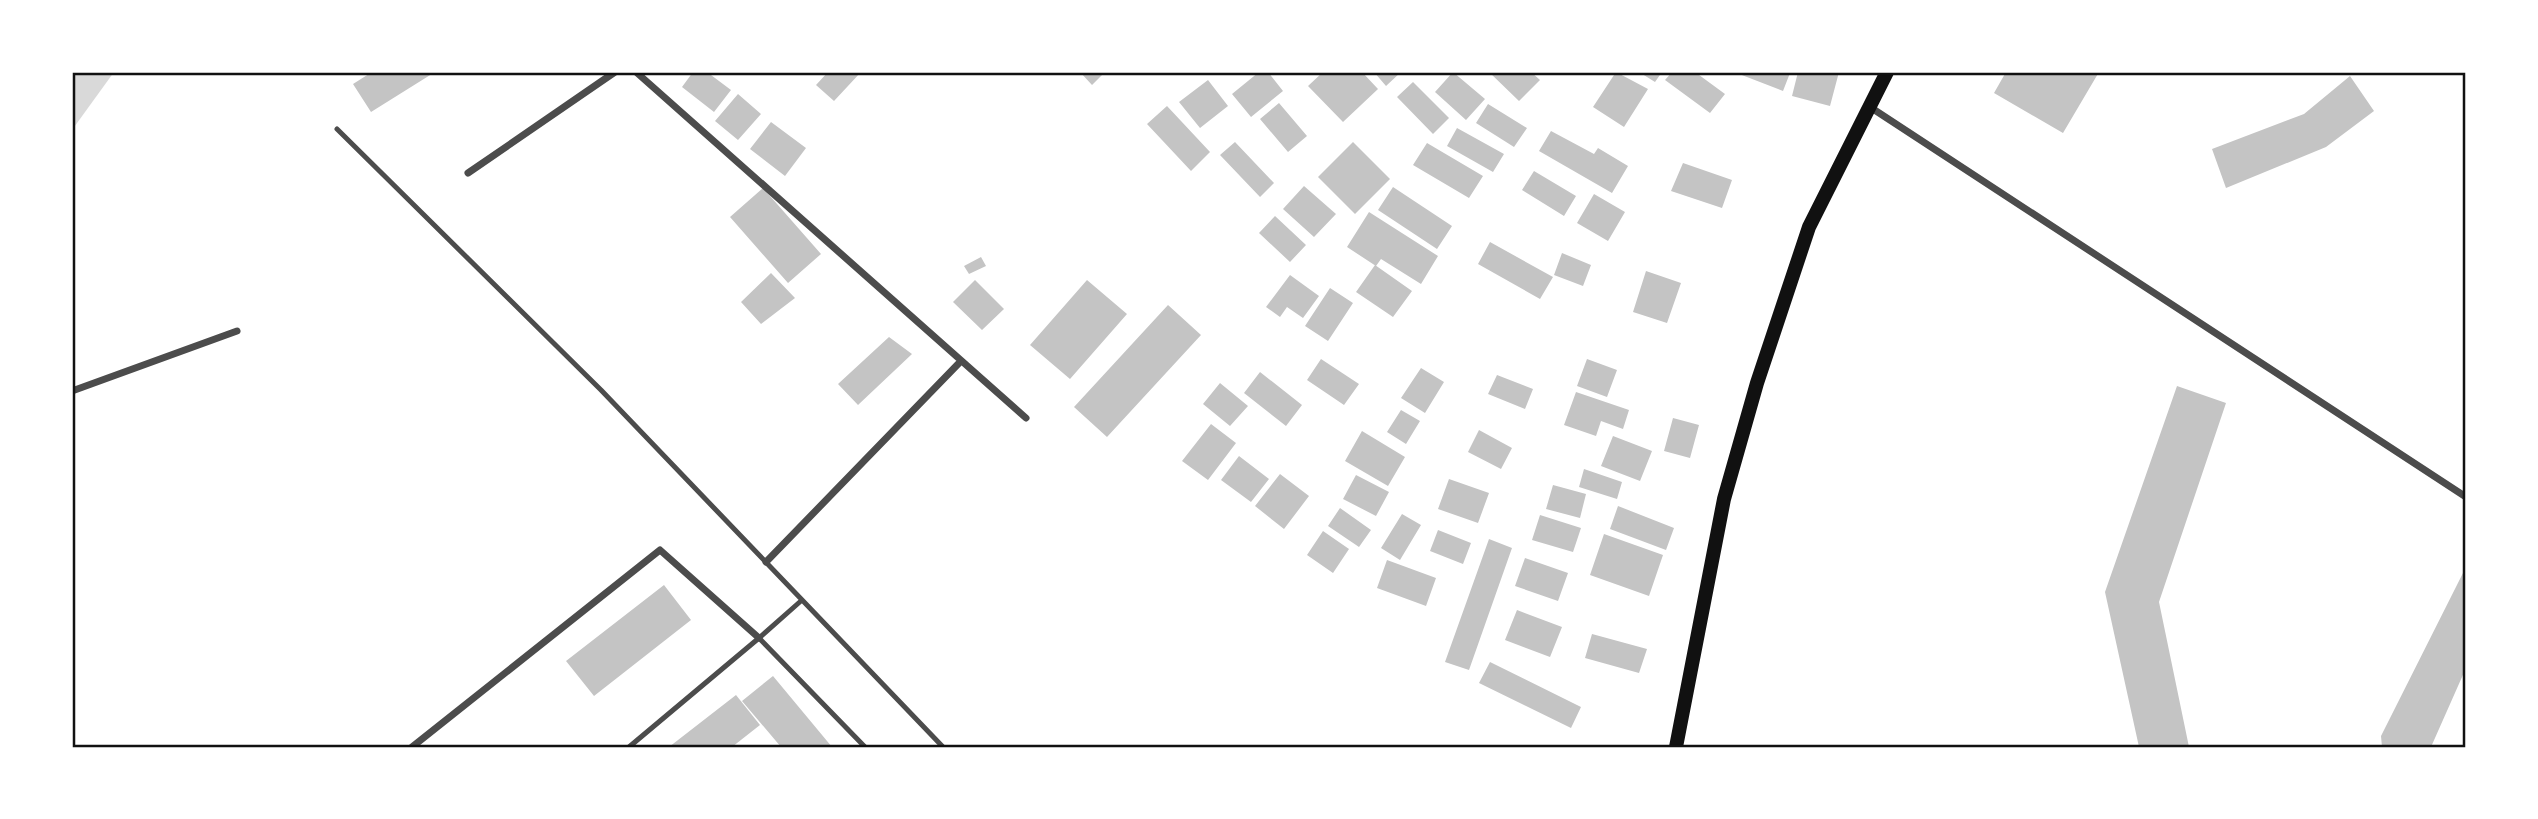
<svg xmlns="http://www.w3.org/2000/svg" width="2538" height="819" viewBox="0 0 2538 819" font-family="'Work Sans',sans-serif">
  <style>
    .water { fill: #d9d9d9 }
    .building { fill: #c4c4c4 }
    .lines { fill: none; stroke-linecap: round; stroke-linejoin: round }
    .service { stroke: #4c4c4c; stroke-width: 5 }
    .minor { stroke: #4c4c4c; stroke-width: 7 }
    .secondary { stroke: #111; stroke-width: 14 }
    .neatline { fill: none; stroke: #111; stroke-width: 2.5 }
  </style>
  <rect width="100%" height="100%" fill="#fff"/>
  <path class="water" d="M 72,72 L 114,72 L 72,130 Z"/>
  <path class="building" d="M 372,72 L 435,72 L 371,112 L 353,84 Z
    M 693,72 L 707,72 L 731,90 L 714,112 L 682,87 Z
    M 828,72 L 861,72 L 834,101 L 816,85 Z
    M 1080,72 L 1105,72 L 1092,85 Z
    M 1259,72 L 1268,72 L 1283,91 L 1251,117 L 1232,94 Z
    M 1323,72 L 1362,72 L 1378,89 L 1343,122 L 1308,86 Z
    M 1374,72 L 1401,72 L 1386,86 Z
    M 1453,72 L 1485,99 L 1466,120 L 1435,92 Z
    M 1489,72 L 1531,72 L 1540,80 L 1519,101 Z
    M 1616,72 L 1648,89 L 1624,127 L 1593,107 Z
    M 1639,72 L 1662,72 L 1655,82 Z
    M 1672,72 L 1695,72 L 1725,94 L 1710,113 L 1665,80 Z
    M 1734,72 L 1787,72 L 1790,73 L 1783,91 Z
    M 1798,72 L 1839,72 L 1830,106 L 1792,96 Z
    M 2006,72 L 2099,72 L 2063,133 L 1994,93 Z
    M 2350,76 L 2374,111 L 2326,147 L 2226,188 L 2212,149 L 2304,114 Z
    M 1208,80 L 1228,106 L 1200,128 L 1179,102 Z
    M 1413,82 L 1449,118 L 1433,134 L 1397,97 Z
    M 738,94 L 761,114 L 738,140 L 715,121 Z
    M 1279,103 L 1307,136 L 1288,152 L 1260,119 Z
    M 1488,104 L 1527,128 L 1514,147 L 1476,123 Z
    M 1167,106 L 1210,152 L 1191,171 L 1147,124 Z
    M 771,122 L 806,148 L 785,176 L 750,149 Z
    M 1457,128 L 1504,154 L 1493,172 L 1447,146 Z
    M 1551,131 L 1594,154 L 1598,148 L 1628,166 L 1612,193 L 1539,151 Z
    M 1235,142 L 1274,183 L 1260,197 L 1220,155 Z
    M 1353,142 L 1390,179 L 1355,214 L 1318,177 Z
    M 1427,143 L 1483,176 L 1469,198 L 1413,165 Z
    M 1683,163 L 1732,180 L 1722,208 L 1671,191 Z
    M 1534,171 L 1576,196 L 1564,216 L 1522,190 Z
    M 1304,186 L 1336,214 L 1314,237 L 1283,209 Z
    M 1393,187 L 1452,226 L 1437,249 L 1378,210 Z
    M 763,188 L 821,254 L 788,283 L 730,217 Z
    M 1594,194 L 1625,212 L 1608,241 L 1577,223 Z
    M 1369,212 L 1438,256 L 1421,284 L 1381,259 L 1376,266 L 1347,247 Z
    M 1275,216 L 1306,245 L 1290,262 L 1259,233 Z
    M 1490,242 L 1553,277 L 1540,299 L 1478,264 Z
    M 1562,253 L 1591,265 L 1583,286 L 1554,275 Z
    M 981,257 L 986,266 L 969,274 L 964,266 Z
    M 1375,265 L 1412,291 L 1393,317 L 1356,292 Z
    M 1646,271 L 1681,283 L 1667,323 L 1633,312 Z
    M 771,273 L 795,298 L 761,324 L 741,302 Z
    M 1290,275 L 1319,296 L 1303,318 L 1287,307 L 1280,317 L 1266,307 Z
    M 975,280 L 1004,309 L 982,330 L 953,302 Z
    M 1087,280 L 1127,314 L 1070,379 L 1030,345 Z
    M 1330,288 L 1353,303 L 1328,341 L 1305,326 Z
    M 1168,305 L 1201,335 L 1107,437 L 1074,407 Z
    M 889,337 L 912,354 L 858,405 L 838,384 Z
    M 1321,359 L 1359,384 L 1344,405 L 1307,380 Z
    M 1587,359 L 1617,370 L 1607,397 L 1577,386 Z
    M 1421,368 L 1444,382 L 1425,413 L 1401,398 Z
    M 1260,372 L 1302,405 L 1286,426 L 1244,393 Z
    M 1497,375 L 1533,389 L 1525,409 L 1488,394 Z
    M 1220,383 L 1248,406 L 1230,426 L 1203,404 Z
    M 2177,386 L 2226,403 L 2159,602 L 2189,747 L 2139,747 L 2105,592 Z
    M 1576,392 L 1629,410 L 1623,429 L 1601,421 L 1596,436 L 1564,425 Z
    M 1401,410 L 1420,421 L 1406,444 L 1387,432 Z
    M 1673,418 L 1699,425 L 1690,458 L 1664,451 Z
    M 1211,424 L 1236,443 L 1208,480 L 1182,461 Z
    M 1479,430 L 1512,448 L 1501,469 L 1468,452 Z
    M 1362,431 L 1405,457 L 1388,486 L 1345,461 Z
    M 1613,436 L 1652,451 L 1640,481 L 1601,466 Z
    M 1239,456 L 1269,479 L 1251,502 L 1221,480 Z
    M 1584,469 L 1622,482 L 1617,499 L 1579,487 Z
    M 1280,474 L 1309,496 L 1284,529 L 1255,506 Z
    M 1356,475 L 1389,492 L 1376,516 L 1343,499 Z
    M 1449,479 L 1489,493 L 1478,523 L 1438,509 Z
    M 1553,485 L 1586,494 L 1580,518 L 1546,509 Z
    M 1618,506 L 1674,528 L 1666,550 L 1610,529 Z
    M 1340,508 L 1371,530 L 1359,547 L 1328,526 Z
    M 1402,514 L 1421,525 L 1400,560 L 1381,548 Z
    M 1540,515 L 1581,528 L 1573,552 L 1532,540 Z
    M 1438,530 L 1471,543 L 1463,564 L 1430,551 Z
    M 1323,531 L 1349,549 L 1333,573 L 1307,555 Z
    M 1604,534 L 1663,555 L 1649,596 L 1590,575 Z
    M 1489,539 L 1512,548 L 1469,670 L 1445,662 Z
    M 1525,558 L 1568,573 L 1558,601 L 1515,586 Z
    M 1387,560 L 1436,578 L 1426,606 L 1377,588 Z
    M 2466,567 L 2466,668 L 2431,747 L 2382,747 L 2381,736 Z
    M 664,585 L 691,620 L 594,696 L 566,661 Z
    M 1517,610 L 1562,627 L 1550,657 L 1505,640 Z
    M 1592,634 L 1647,649 L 1639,673 L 1585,658 Z
    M 1490,662 L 1581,707 L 1571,728 L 1479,683 Z
    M 773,676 L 832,747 L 781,747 L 742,701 Z
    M 736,695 L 760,725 L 732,747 L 669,747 Z"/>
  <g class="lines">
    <path class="service" d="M 337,129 L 601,390 L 943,747
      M 802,600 L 759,638 L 865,747
      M 629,747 L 759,638"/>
    <path class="minor" d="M 636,72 L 1026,418
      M 1870,107 L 2466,497
      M 468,173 L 615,72
      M 72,391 L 237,331
      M 766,562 L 961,361
      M 412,747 L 660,550 L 759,638"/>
    <path class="secondary" d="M 1676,747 L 1724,499 L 1757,383 L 1809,227 L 1887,72"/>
  </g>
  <rect width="2538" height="819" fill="none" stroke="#ffffff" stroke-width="147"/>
  <rect x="74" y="74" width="2390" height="672" class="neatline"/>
</svg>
